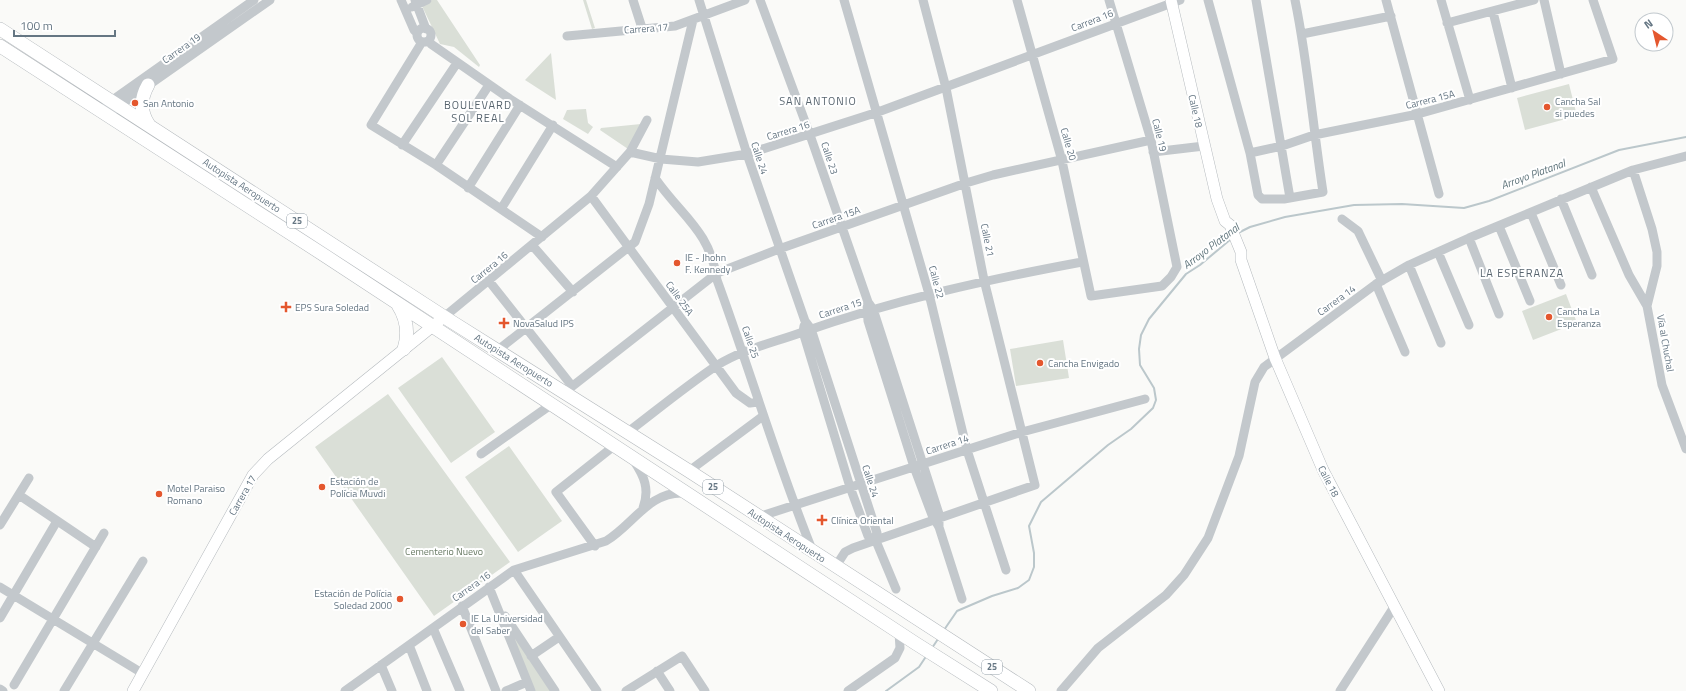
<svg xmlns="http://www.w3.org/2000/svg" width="1686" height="691" viewBox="0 0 1686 691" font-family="'Titillium Web',sans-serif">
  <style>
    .green { fill: #dadfd7 }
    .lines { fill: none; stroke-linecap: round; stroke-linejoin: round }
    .stream { stroke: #bbc7cb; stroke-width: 2 }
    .major-casing { stroke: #b5babe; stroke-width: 12 }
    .highway-casing { stroke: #b4b9bd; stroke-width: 14 }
    .minor { stroke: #c3c8cc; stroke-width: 9 }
    .major { stroke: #fff; stroke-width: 11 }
    .highway { stroke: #fff; stroke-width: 13 }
    .poi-dot { fill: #e4572e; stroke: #fff; stroke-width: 1.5 }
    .labels { text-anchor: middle; stroke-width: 4; stroke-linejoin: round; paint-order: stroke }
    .shield { fill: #fff; stroke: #939fa8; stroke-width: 1 }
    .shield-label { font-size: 9px; font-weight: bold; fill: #657683 }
    .street-label { font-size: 10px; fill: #657683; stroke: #fff }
    .poi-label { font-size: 10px; fill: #657683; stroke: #fff; text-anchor: start }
    .park-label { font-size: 10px; fill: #687a64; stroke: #fff }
    .neighbourhood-label { font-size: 11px; letter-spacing: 1px; fill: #57646e; stroke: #fff }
    .water-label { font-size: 11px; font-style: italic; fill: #60757c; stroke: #fff }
  </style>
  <rect width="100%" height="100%" fill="#fafaf8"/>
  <path class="green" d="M 432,0 L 437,0 L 480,65 L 479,67 L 454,47 L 440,44 L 422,6 Z
    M 583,0 L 586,0 L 595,28 L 592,29 Z
    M 551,53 L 556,100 L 525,80 Z
    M 1569,84 L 1577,116 L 1525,130 L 1517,98 Z
    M 586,109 L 588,123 L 593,127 L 588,134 L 563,119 L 567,110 Z
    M 641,124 L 628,149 L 600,130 L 601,128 Z
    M 1566,294 L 1577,323 L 1533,340 L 1522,311 Z
    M 1063,340 L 1069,378 L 1016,386 L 1010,349 Z
    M 442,357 L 495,432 L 451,463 L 398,388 Z
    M 388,394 L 510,562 L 434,616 L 315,447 Z
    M 509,446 L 562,521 L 518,552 L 465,477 Z
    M 499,609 L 552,691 L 533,691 Z"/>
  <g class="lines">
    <path class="stream" d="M 1238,233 L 1250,227 L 1285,217 L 1354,205 L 1402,204 L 1464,208 L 1489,201 L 1619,150 L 1686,137
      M 944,630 L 957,611 L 992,596 L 1018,588 L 1029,580 L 1034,567 L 1034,553 L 1029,526 L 1041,502 L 1108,445 L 1131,429 L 1153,408 L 1156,400 L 1154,388 L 1140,365 L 1139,349 L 1141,335 L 1149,319 L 1186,274 L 1200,265 L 1231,239
      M 932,648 L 938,639
      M 886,691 L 919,667 L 927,655"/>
    <defs>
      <path id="major" d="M 1171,0 L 1217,199 L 1225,221 L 1230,225 L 1241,252 L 1241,260 L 1275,358 L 1323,470 L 1439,691
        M 133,691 L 253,475 L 268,459 L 444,317"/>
      <path id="highway" d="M 0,29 L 449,320 L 689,471 L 1029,691
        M 0,46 L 327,257 L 915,643 L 991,691
        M 148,85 C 140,99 140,112 149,125
        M 398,305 C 407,319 409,333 404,349"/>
    </defs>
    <use href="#major" class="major-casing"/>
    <use href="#highway" class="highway-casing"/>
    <path class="minor" d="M 401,0 L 414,30 L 417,33
      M 415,0 L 426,29
      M 633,0 L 642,28
      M 699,0 L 747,154 L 805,321 L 811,329 L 877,533 L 876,541
      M 760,0 L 810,135 L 868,302 L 873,309 L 939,514 L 939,527
      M 844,0 L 929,294 L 967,450 L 1006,570
      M 1017,0 L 1062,161 L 1091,296 L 1162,286 L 1171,277 L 1177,267 L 1151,140 L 1109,0
      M 1208,0 L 1250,153 L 1258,195 L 1262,199 L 1284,199 L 1323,192 C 1313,128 1308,63 1295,0
      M 1256,0 L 1290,198
      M 1386,0 L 1439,194
      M 1441,0 L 1470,100
      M 1544,0 L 1561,74
      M 412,7 L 427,0
      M 1493,12 L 1512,88
      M 1447,23 L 1534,0
      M417 35a7 7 0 1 1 14 0a7 7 0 1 1-14 0Z
      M 1302,34 L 1391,16
      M 567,36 L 675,26 L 745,0
      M 429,40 L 431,44 L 510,99 L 617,167
      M 422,42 L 371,125 L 436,165 L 542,237
      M 107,104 L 254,0
      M 106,115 L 270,0
      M 402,145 L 457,63
      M 630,152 L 661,159 L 698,162 L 747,154 L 878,112 L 1180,0
      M 1153,152 L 1204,146
      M 1250,153 L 1282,146 L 1314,135 L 1418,114 L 1613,59 L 1593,0
      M 436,165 L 489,85
      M 1633,170 L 1652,229 L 1657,252 L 1657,266 L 1647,306 L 1662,385 L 1686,449
      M 655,178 C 681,216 710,230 717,280 C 750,370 777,463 813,552
      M 1591,187 L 1629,275 L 1647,306
      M 468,188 L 520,105
      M 591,196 L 736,393 L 750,403 L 758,402
      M 1561,199 L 1592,275
      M 501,209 L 553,125
      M 1531,213 L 1561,285
      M 1342,219 L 1358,231 L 1382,281
      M 1499,226 L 1530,301
      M 1469,238 L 1499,314
      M 532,245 L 573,292
      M 1438,252 L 1469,325
      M 1409,265 L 1441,343
      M 489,281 L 572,386
      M 1376,284 L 1405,352
      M 867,305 L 868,321 L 914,467 L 932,515 L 939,527 L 962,599
      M 444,317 L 591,196 L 630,152 L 647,120
      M 804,326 L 803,332 L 850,487 L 868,536 L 876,541
      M 498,350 L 635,242 L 649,204 L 693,20
      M 565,392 L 717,273 L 779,249 L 966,183 L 993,175 L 1151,140
      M 628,432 C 657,410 686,386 716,366 C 741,350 772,343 800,333 C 894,300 985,280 1082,262
      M 481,454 L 552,404
      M 634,461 C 644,476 650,489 643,508
      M 689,471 L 763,416
      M 19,495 L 96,547
      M 758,517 L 1022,432 L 1145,399
      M 0,525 L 29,478
      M 876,541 L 896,589
      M 595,546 L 556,492 L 614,446
      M 836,566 L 845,552 L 853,548 L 1035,485 L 984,280 L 946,88 L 923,0
      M 514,570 L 597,691
      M 0,587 L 142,673
      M 489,587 L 531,691
      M 462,606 L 496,691
      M 505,616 L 555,691
      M 0,618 L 57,521
      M 433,628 L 460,691
      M 409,645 L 427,691
      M 531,656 L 559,637
      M 381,665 L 392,691
      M 657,671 L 670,691
      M 14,685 L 104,533
      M 0,689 L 3,691
      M 64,691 L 143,561
      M 345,691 L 514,570 L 606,541 C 633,525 649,491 684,493
      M 506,691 L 527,682
      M 626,691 L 682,656 L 705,691
      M 848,691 L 895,658 L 900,648 L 899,633
      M 1061,691 L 1098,648 L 1166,595 L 1184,575 L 1208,538 L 1239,456 L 1255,382 L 1264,367 L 1376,284 L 1409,265 L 1469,238 L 1633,170 L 1686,156
      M 1340,691 L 1394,607"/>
    <use href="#major" class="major"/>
    <use href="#highway" class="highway"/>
  </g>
  <g class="poi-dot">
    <circle cx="135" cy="103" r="4"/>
    <circle cx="1547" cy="107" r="4"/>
    <circle cx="677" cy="263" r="4"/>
    <path d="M284 301h4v4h4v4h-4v4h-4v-4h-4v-4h4z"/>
    <circle cx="1549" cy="317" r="4"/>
    <path d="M502 317h4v4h4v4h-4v4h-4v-4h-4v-4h4z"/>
    <circle cx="1040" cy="363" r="4"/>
    <circle cx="322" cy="487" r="4"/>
    <circle cx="159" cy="494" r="4"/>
    <path d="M820 514h4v4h4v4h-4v4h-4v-4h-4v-4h4z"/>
    <circle cx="400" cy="599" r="4"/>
    <circle cx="463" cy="624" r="4"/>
  </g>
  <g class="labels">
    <g class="shield">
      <rect x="287" y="214" width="20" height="14" rx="3"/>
      <rect x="703" y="480" width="20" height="14" rx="3"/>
      <rect x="982" y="660" width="20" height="14" rx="3"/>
    </g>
    <g class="shield-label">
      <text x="297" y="224">25</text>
      <text x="713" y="490">25</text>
      <text x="992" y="670">25</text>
    </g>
    <g class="street-label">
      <text transform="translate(1092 20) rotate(-21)" y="4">Carrera 16</text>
      <text transform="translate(646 28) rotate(-4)" y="4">Carrera 17</text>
      <text transform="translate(181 48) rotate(-35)" y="4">Carrera 19</text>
      <text transform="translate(1430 99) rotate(-14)" y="4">Carrera 15A</text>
      <text transform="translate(1196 111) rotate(77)" y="4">Calle 18</text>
      <text transform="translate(788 130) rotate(-17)" y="4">Carrera 16</text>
      <text transform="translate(1160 135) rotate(76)" y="4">Calle 19</text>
      <text transform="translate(1069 144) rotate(74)" y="4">Calle 20</text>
      <text transform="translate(760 158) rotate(72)" y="4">Calle 24</text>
      <text transform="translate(830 158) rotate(72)" y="4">Calle 23</text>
      <text transform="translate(242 185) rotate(33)" y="4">Autopista Aeropuerto</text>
      <text transform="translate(836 217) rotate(-19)" y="4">Carrera 15A</text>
      <text transform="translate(988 240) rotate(79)" y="4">Calle 21</text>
      <text transform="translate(489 267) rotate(-39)" y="4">Carrera 16</text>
      <text transform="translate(937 282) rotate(75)" y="4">Calle 22</text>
      <text transform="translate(680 298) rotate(54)" y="4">Calle 25A</text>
      <text transform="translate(1336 300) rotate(-36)" y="4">Carrera 14</text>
      <text transform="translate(840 308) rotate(-18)" y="4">Carrera 15</text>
      <text transform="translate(751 342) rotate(71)" y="4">Calle 25</text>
      <text transform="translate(1666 343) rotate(80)" y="4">Vía al Chuchal</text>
      <text transform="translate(514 360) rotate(32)" y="4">Autopista Aeropuerto</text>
      <text transform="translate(947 444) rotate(-18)" y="4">Carrera 14</text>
      <text transform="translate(871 481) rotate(72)" y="4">Calle 24</text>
      <text transform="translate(1329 481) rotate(63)" y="4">Calle 18</text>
      <text transform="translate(242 495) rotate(-60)" y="4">Carrera 17</text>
      <text transform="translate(787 535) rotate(33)" y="4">Autopista Aeropuerto</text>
      <text transform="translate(471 586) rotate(-35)" y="4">Carrera 16</text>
    </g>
    <g class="poi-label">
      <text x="1555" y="105">Cancha Sal<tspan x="1555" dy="12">si puedes</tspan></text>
      <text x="143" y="107">San Antonio</text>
      <text x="685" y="261">IE - Jhohn<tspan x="685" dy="12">F. Kennedy</tspan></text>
      <text x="295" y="311">EPS Sura Soledad</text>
      <text x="1557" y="315">Cancha La<tspan x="1557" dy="12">Esperanza</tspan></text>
      <text x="513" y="327">NovaSalud IPS</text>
      <text x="1048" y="367">Cancha Envigado</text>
      <text x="330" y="485">Estación de<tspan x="330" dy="12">Polícia Muvdi</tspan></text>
      <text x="167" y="492">Motel Paraiso<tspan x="167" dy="12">Romano</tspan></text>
      <text x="831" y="524">Clínica Oriental</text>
      <text x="392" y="597" text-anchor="end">Estación de Polícia<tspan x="392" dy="12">Soledad 2000</tspan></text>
      <text x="471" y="622">IE La Universidad<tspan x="471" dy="12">del Saber</tspan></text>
    </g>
    <g class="park-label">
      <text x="444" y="555">Cementerio Nuevo</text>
    </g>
    <g class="neighbourhood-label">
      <text x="818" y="105">SAN ANTONIO</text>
      <text x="478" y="109">BOULEVARD<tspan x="478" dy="13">SOL REAL</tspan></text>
      <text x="1522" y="277">LA ESPERANZA</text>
    </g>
    <g class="water-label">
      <text transform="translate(1533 174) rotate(-20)" y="4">Arroyo Platanal</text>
      <text transform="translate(1211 246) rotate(-37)" y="4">Arroyo Platanal</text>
    </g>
  </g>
  <g transform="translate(1654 32) rotate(325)"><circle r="19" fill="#ffffff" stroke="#c1c8cd"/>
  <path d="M0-3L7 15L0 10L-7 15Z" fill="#e4572e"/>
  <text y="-6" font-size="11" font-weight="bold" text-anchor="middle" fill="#657683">N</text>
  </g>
  <path d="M14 30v6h101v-6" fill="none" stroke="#657683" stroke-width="2"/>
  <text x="20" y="30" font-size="12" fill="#657683" stroke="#ffffff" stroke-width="3" paint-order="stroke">100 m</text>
</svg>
